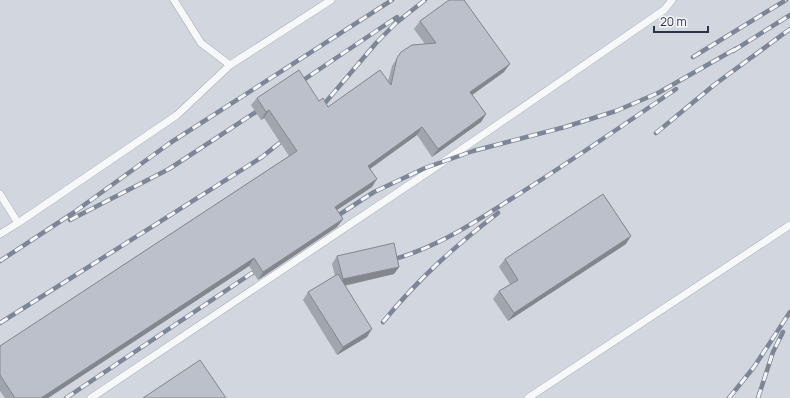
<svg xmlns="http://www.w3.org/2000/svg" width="790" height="398" viewBox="0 0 790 398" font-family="Manrope,sans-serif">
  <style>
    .built { fill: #d2d6de }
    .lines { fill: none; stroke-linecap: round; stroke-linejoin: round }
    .lane-casing { stroke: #a9aeb7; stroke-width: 8 }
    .lane { stroke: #f7f8fa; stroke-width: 7 }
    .rail-casing { stroke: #7d8696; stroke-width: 4.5 }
    .rail { stroke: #f4f6f9; stroke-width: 3; stroke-dasharray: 9; stroke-linecap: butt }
    .wall { fill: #a1a5ae }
    .shaded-wall { fill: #83868d }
    .building { fill: #bbc0ca; stroke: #83868d }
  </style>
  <rect width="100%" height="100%" fill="#e4e7ec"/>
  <path class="built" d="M 0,0 L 790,0 L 790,398 L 0,398 Z"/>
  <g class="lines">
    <defs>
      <path id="lane" d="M 174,0 L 201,43 L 230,65
        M 0,194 L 18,223 L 0,234
        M 18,223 L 177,115 L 230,65 L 331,0
        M 91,398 L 449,158 L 664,10 L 672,0
        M 528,398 L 790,225"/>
    </defs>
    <use href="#lane" class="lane-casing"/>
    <use href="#lane" class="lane"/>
    <defs>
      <path id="rail" d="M 733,51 L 790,15
        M 693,57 L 786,0
        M 296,85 L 397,17
        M 319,110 L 377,42 L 396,23 L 425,0
        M 656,133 L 714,85 L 790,29
        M 70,220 L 169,169 L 265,106
        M 331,220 L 374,192 L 425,168 L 473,151 L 565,127 L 616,111 L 658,93 L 737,48
        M 0,261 L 73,213 L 170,143 L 392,0
        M 387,261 C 433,250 472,224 511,199 C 567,164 622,126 676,89
        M 383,322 C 419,278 454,247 498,213
        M 0,323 L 262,157 L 288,136
        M 66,398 L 261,267
        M 729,398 L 754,367 L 790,312
        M 758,398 L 773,352 L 783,332"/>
    </defs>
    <use href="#rail" class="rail-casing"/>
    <use href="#rail" class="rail"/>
  </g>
  <path class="wall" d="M 420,21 L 504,72 L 472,95 L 486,114 L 481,122 L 432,157 L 417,135 L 370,168 L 372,187 L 337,210 L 343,219 L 337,227 L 258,280 L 249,266 L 48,398 L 5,398 L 0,391 L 0,346 L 289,156 L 264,118 L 261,120 L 251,105 L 257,98 L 319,101 L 328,107 L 388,81 L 392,66 L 401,52 L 425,44 L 414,29 Z
    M 626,244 L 508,321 L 493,299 L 499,291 L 510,284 L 499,267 L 505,259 Z
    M 337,256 L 399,267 L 394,274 L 345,286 L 367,337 L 337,355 L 303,300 L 308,292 L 335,276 L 332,264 Z"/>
  <path class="shaded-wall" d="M 510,64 L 504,72 L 465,100 L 470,92 Z
    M 269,110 L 264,118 L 261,120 L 266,112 Z
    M 486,114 L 481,122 L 432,157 L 438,149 Z
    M 422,127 L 417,135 L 363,174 L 368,166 Z
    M 377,179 L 372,187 L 329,215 L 335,207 Z
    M 343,219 L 337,227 L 258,280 L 263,272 Z
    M 631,236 L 626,244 L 508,321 L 514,313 Z
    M 254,258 L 249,266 L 48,398 L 41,398 Z
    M 399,267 L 394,274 L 337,287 L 343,279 Z
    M 372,329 L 367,337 L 337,355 L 343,347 Z"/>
  <path class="building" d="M 449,0 L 464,0 L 510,64 L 470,92 L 486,114 L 438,149 L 422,127 L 368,166 L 377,179 L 335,207 L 343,219 L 263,272 L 254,258 L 41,398 L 15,398 L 0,375 L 0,346 L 297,151 L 269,110 L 266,112 L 257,98 L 299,70 L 319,101 L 323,98 L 328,107 L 380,70 L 391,85 L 397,58 L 401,52 L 412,45 L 436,43 L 420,21 Z
    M 603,194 L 631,236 L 514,313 L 499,291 L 518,280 L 505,259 Z
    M 394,243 L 399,267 L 343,279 L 337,256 Z
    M 338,274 L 372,329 L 343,347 L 308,292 Z
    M 200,360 L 226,398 L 143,398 Z"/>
  <path d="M654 26v6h54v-6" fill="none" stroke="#2b3445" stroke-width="2"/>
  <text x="660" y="26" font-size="12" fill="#2b3445" stroke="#f4f6f9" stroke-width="3" paint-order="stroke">20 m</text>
</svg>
